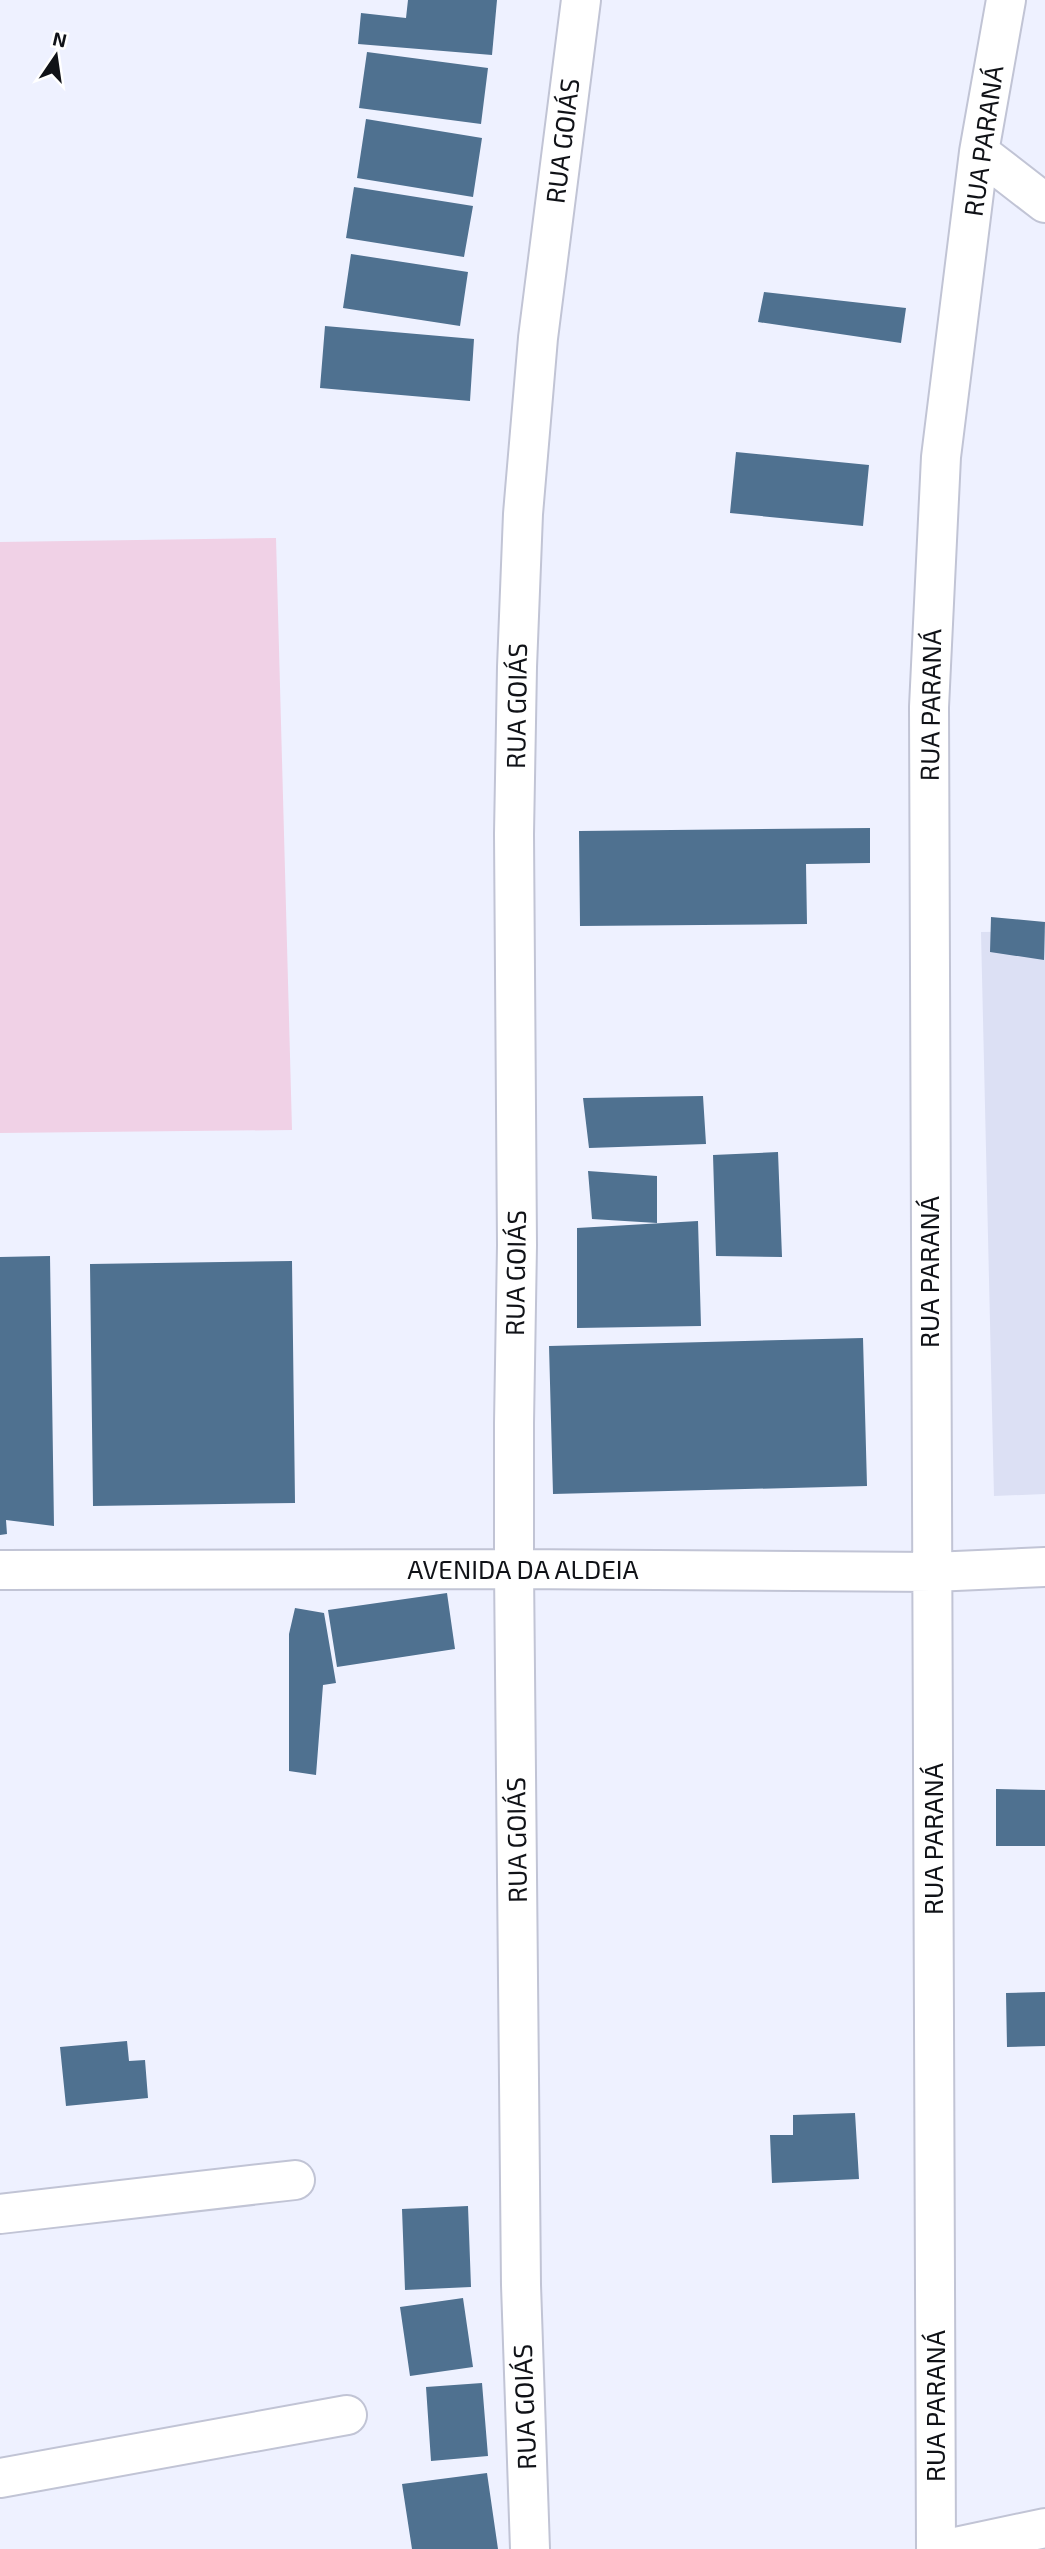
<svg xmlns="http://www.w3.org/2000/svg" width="1045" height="2549" viewBox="0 0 1045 2549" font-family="'Exo 2',sans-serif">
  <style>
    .built { fill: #dce0f4 }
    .green { fill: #f0d1e6 }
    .building { fill: #4f7190 }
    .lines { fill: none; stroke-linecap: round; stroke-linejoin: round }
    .minor-casing { stroke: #c1c4d5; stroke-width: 42 }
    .tertiary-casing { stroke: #c1c4d5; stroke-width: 42 }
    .minor { stroke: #fff; stroke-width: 38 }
    .tertiary { stroke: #fff; stroke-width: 38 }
    .labels { text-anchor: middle; stroke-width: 6; stroke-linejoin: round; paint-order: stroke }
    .street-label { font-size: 26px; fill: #101217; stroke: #fff }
  </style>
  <rect width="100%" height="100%" fill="#eef1ff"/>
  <path class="built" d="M 1045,931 L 1045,1494 L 994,1496 L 981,932 Z"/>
  <path class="green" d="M 276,538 L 292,1130 L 0,1133 L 0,542 Z"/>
  <path class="building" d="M 408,0 L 497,0 L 492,55 L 358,44 L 361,13 L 406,18 Z
    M 367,52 L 488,68 L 481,124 L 359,108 Z
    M 366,119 L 482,138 L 473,197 L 357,178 Z
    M 354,187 L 473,206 L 464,257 L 346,238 Z
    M 351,254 L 468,272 L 460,326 L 343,308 Z
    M 764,292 L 906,308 L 901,343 L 758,322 Z
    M 325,326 L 474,339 L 470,401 L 320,388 Z
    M 736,452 L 869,465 L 863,526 L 730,513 Z
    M 870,828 L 870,863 L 806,864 L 807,924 L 580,926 L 579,831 Z
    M 991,917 L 1045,922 L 1044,960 L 990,952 Z
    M 703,1096 L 706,1144 L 589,1148 L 583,1098 Z
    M 778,1152 L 782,1257 L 716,1256 L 713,1155 Z
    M 588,1171 L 657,1176 L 657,1223 L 592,1219 Z
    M 698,1221 L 701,1326 L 577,1328 L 577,1228 Z
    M 50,1256 L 54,1526 L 6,1520 L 7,1534 L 0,1535 L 0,1257 Z
    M 292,1261 L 295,1503 L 93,1506 L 90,1264 Z
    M 863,1338 L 867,1486 L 553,1494 L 549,1346 Z
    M 447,1593 L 455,1649 L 337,1667 L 328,1610 Z
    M 295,1608 L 324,1613 L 336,1683 L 323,1685 L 316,1775 L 289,1771 L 289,1634 Z
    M 996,1789 L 1045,1790 L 1045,1846 L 996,1846 Z
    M 1045,1992 L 1045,2046 L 1007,2047 L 1006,1993 Z
    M 127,2041 L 129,2061 L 145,2060 L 148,2098 L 66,2106 L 60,2047 Z
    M 855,2113 L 859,2179 L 772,2183 L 770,2135 L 793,2135 L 793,2115 Z
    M 468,2206 L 471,2287 L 405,2290 L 402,2209 Z
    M 463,2298 L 473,2367 L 410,2376 L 400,2307 Z
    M 482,2383 L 488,2456 L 431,2461 L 426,2387 Z
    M 487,2473 L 498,2549 L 412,2549 L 402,2484 Z"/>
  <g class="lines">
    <defs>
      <path id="minor" d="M 979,152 L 1045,203
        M 0,1570 L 514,1569 L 933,1572 L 1045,1567
        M 0,2214 L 295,2180
        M 0,2478 L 347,2415
        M 530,2549 L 521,2285 L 514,1569 L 514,1423 L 517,1245 L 514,834 L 517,667 L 523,514 L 538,338 L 581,0
        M 936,2549 L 929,707 L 941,457 L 979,152 L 1006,0"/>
      <path id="tertiary" d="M 946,2549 L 1045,2528"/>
    </defs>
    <use href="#minor" class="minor-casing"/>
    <use href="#tertiary" class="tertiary-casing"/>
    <use href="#minor" class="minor"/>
    <use href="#tertiary" class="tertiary"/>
  </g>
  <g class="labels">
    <g class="street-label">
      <text transform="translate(563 141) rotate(-83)" y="9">RUA GOIÁS</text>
      <text transform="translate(984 141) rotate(-82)" y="9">RUA PARANÁ</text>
      <text transform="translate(931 705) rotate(-89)" y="9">RUA PARANÁ</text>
      <text transform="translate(517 706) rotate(-89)" y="9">RUA GOIÁS</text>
      <text transform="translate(930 1272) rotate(-90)" y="9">RUA PARANÁ</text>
      <text transform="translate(516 1273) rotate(-89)" y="9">RUA GOIÁS</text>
      <text x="523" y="1579">AVENIDA DA ALDEIA</text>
      <text transform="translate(934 1839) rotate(-90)" y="9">RUA PARANÁ</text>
      <text transform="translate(517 1840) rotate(-91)" y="9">RUA GOIÁS</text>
      <text transform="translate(936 2406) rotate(-90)" y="9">RUA PARANÁ</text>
      <text transform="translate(525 2407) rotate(-92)" y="9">RUA GOIÁS</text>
    </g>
  </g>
  <g transform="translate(56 56) rotate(13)" stroke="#ffffff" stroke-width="5" paint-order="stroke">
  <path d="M0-5L12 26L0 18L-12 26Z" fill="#101217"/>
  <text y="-10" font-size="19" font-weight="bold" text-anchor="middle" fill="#101217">N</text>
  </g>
</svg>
